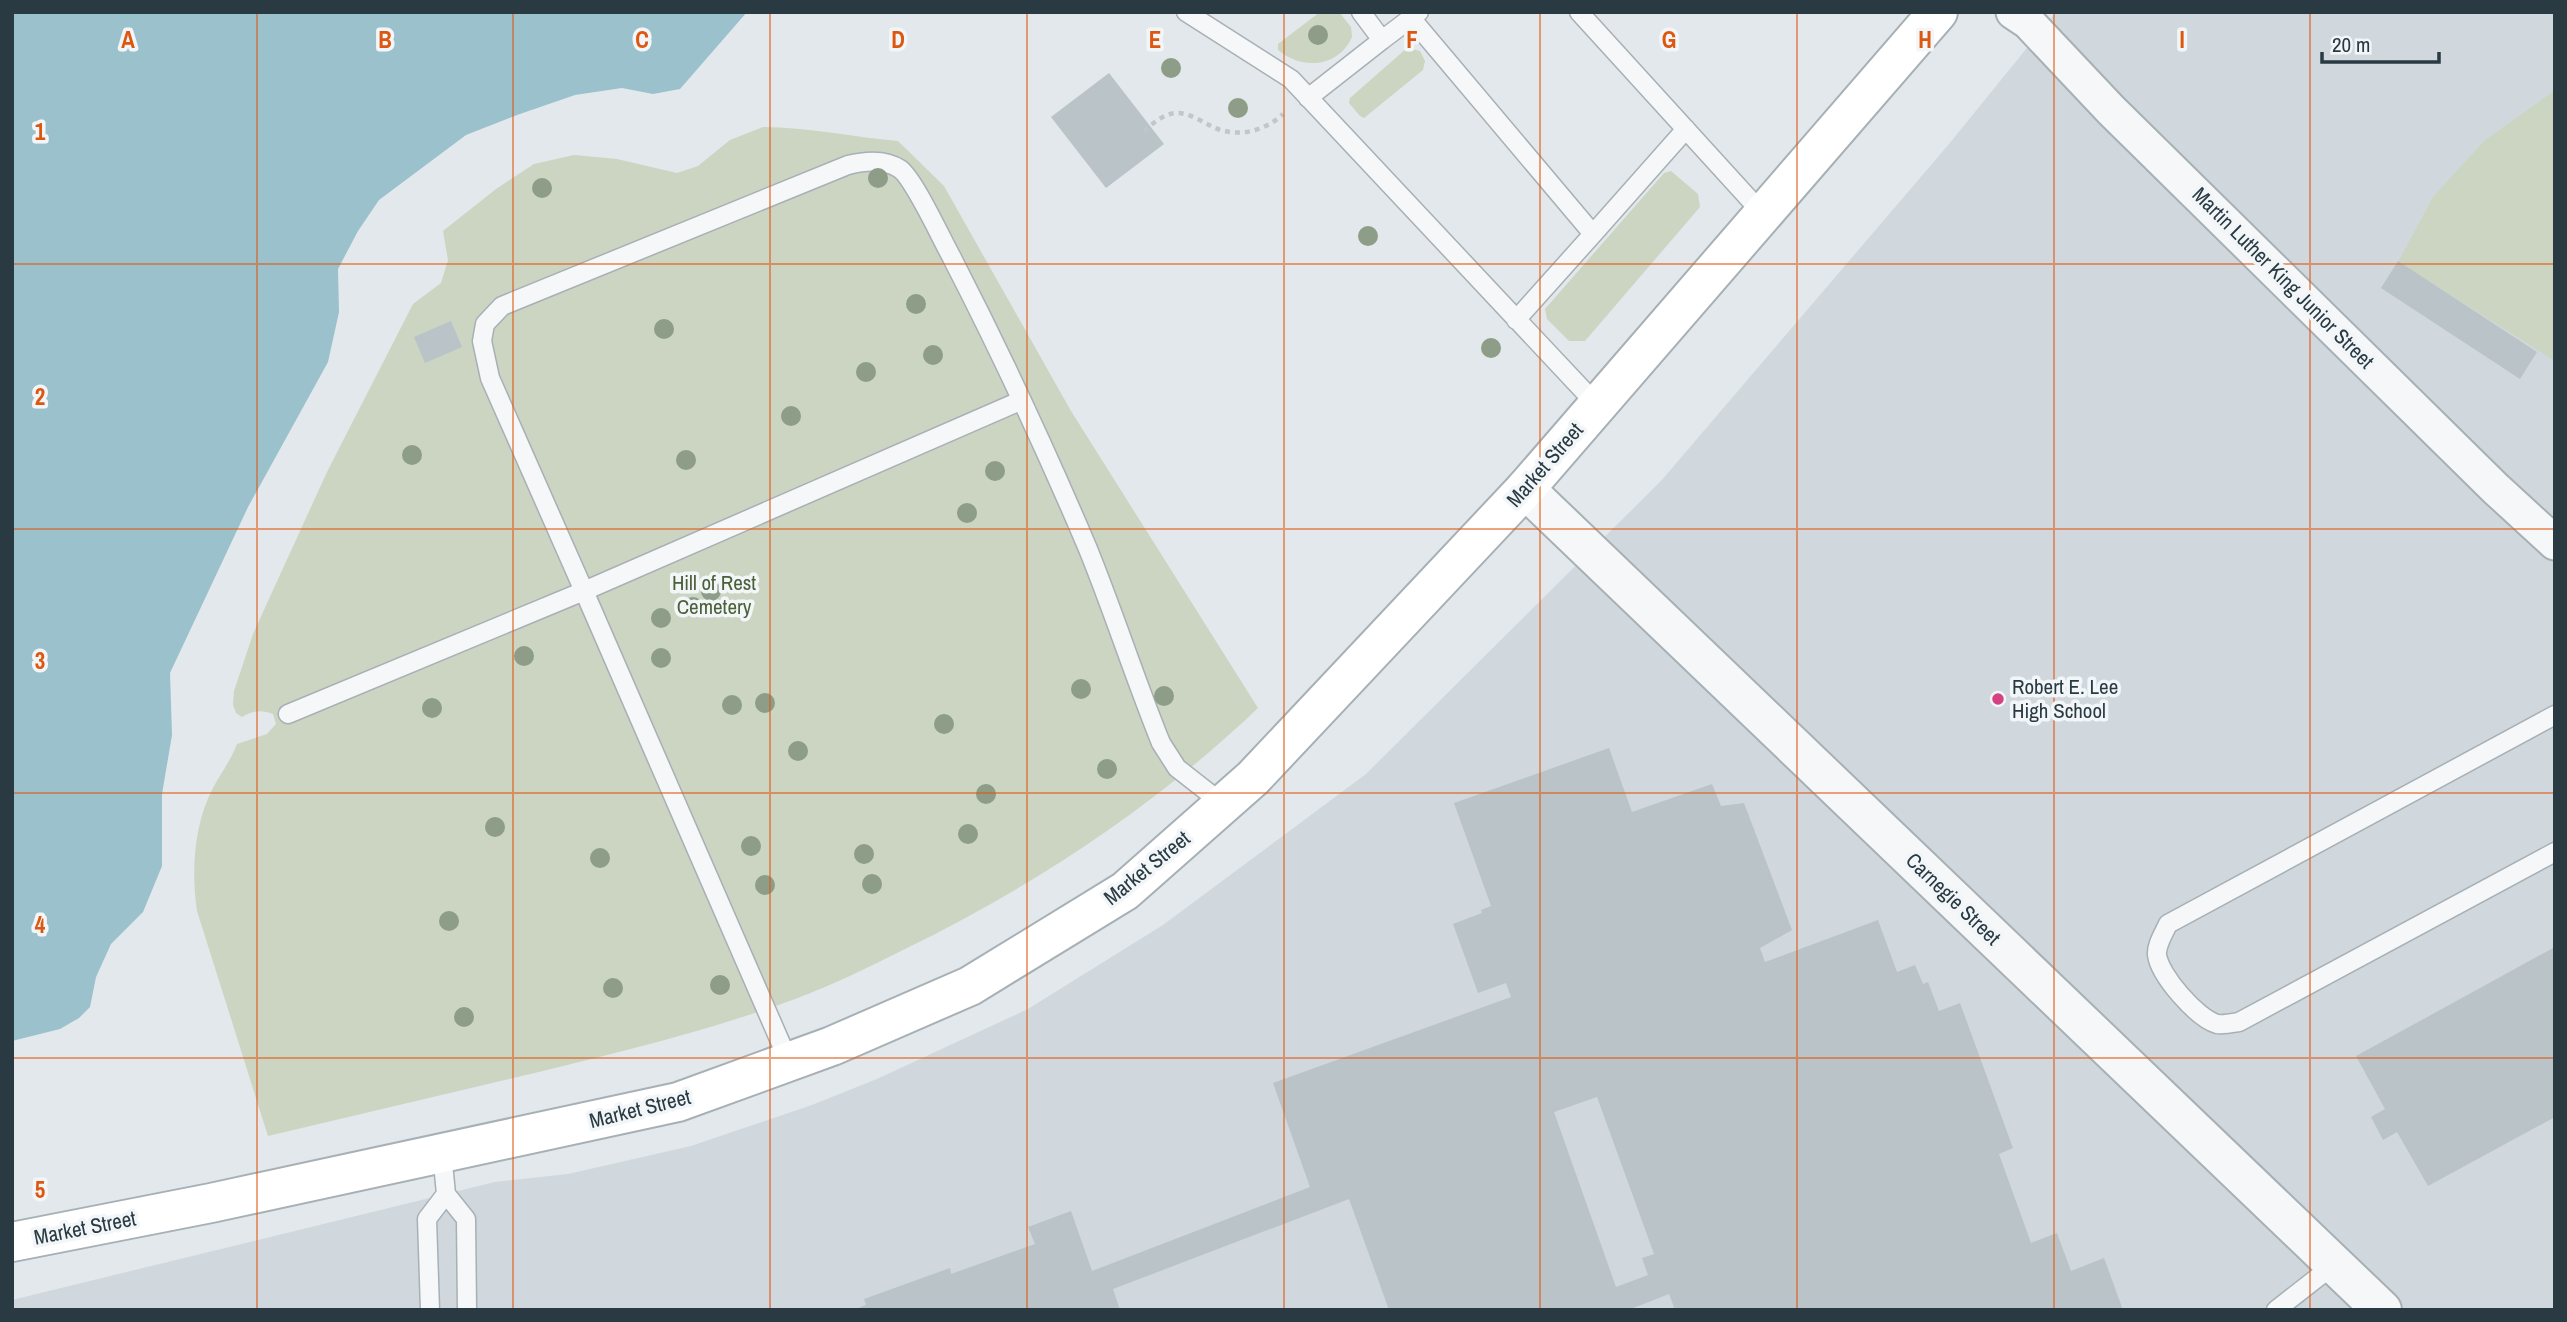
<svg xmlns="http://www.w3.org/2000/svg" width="2567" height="1322" viewBox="0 0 2567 1322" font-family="'Archivo Narrow',sans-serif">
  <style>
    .built { fill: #d0d8dd }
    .green { fill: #ccd5c2 }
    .water { fill: #9bc1cc }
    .building { fill: #b9c3c8; fill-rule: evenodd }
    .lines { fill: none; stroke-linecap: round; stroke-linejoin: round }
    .service-casing { stroke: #a7b0b5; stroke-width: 21 }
    .minor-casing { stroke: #a7b0b5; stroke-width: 37 }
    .tertiary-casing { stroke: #a7b0b5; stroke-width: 42 }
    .secondary-casing { stroke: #a7b0b5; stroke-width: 42 }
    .path { stroke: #c0c6ca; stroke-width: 4.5; stroke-dasharray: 5 5; stroke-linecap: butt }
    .service { stroke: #f5f7f9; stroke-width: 18 }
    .minor { stroke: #f5f7f9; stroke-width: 33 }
    .tertiary { stroke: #f5f7f9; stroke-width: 38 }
    .secondary { stroke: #fff; stroke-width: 38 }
    .tree { fill: #8e9d87 }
    .grid { fill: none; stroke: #de570f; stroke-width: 2; stroke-opacity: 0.55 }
    .poi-dot { fill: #d44282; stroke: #f2f6f8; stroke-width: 2.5 }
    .labels { text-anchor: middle; stroke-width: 7; stroke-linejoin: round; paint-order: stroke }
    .street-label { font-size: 21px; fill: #293a43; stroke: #f2f6f8 }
    .park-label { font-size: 21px; fill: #4a6036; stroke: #f2f6f8 }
    .poi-label { font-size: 21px; fill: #293a43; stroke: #f2f6f8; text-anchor: start }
    .grid-label { font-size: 23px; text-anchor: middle; font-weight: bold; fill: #de570f; stroke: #f2f6f8; stroke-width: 7; stroke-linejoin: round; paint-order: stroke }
  </style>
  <rect width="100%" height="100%" fill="#e2e8eb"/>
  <path class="built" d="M 2056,12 L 2555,12 L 2555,1310 L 12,1310 L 12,1300 L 495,1182 L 568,1174 L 691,1146 L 812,1105 L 877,1079 L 1028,1009 L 1163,925 L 1366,774 L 1661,481 L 1949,144 Z"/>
  <path class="green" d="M 1320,12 L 1339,12 L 1351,27 L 1352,37 C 1338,68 1302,70 1278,50 L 1278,44 Z
    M 1407,48 L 1420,51 L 1425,61 L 1423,70 L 1364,118 L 1360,116 L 1349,103 L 1350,98 Z
    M 2555,90 L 2555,361 L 2398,262 L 2433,197 L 2484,141 Z
    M 763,127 C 808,127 852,137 898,141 L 944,186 L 1071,411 L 1258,708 C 1154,807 1034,886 905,949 C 869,967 833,985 795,999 C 702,1033 605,1056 509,1079 C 429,1098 348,1117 268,1136 L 197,911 C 191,871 194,824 213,788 C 221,773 231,760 237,744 L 267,734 L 276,724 L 273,714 C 261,709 252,711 242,717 L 236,713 L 233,705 L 234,691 L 253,634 L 327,472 L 413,304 L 441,283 L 448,260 L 443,231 L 496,189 L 534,164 L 574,155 L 617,159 L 677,173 L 698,166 L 730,140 Z
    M 1671,171 L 1698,194 L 1700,207 L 1585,341 L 1569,341 L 1547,319 L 1545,309 L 1664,173 Z"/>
  <path class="water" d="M 12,12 L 747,12 L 680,89 L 653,94 L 622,88 L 575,95 L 517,115 L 466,135 L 379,200 L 358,231 L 338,269 L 339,312 L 328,362 L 248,507 L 170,673 L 172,735 L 162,794 L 162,866 L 143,912 L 111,944 L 96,977 L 90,1007 L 79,1018 L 60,1029 L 12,1041 Z"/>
  <path class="building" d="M 1109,73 L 1164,144 L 1106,188 L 1051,117 Z
    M 2398,261 L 2537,352 L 2520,379 L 2381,288 Z
    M 451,321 L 462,347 L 425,363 L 414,337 Z
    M 1609,748 L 1632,812 L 1712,784 L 1721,806 L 1744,803 L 1792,930 L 1760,948 L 1765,962 L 1878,920 L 1897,972 L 1915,965 L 1923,984 L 1928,982 L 1939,1011 L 1960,1003 L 2013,1148 L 1999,1154 L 2031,1243 L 2057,1233 L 2071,1271 L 2104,1258 L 2123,1310 L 1675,1310 L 1669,1294 L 1628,1310 L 1389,1310 L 1349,1199 L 1113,1289 L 1120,1310 L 853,1310 L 866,1305 L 864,1299 L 950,1268 L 951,1274 L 1035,1244 L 1028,1227 L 1071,1211 L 1092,1271 L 1310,1187 L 1273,1083 L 1511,997 L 1506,983 L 1478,993 L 1453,924 L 1482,913 L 1481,910 L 1491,906 L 1454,803 ZM 1597,1097 L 1654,1254 L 1642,1258 L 1648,1275 L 1616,1287 L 1554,1112 Z
    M 2555,947 L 2555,1117 L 2428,1186 L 2397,1132 L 2383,1140 L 2371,1117 L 2385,1109 L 2356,1056 Z"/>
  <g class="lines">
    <defs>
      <path id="service" d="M 1186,12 L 1291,79 L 1597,405
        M 1419,12 L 1411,18 L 1593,234 L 1516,320
        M 1579,12 L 1763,214
        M 1382,40 L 1411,18
        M 1308,98 L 1382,40 L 1361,12
        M 1593,234 L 1686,129
        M 1020,401 L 584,591 L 490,378 L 482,341 L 485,324 L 502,306 L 848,165 C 864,161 885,159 900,169 C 914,179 941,238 951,256 C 1000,351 1046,450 1088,549 C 1114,613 1135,679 1161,743 L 1177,768 L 1223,804
        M 288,714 L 584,591 L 789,1062
        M 2555,715 L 2168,924 C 2164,933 2156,945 2157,955 C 2160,976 2197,1018 2217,1024 C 2223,1025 2233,1023 2239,1022 L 2555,852
        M 442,1153 L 446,1194 L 466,1219 L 467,1310
        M 430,1310 L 427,1219 L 446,1194
        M 2276,1310 L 2335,1264"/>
      <path id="minor" d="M 2013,12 L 2028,22 L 2111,110 L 2496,489 L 2555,543"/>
      <path id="tertiary" d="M 1525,489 L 2382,1310"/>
      <path id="secondary" d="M 12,1242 L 211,1203 L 678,1102 L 832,1046 L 970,986 L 1125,891 L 1253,778 L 1525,489 L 1938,12"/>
    </defs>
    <use href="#service" class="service-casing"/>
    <use href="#minor" class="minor-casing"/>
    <use href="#tertiary" class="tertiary-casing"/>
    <use href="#secondary" class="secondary-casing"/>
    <path class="path" d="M 1144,131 C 1153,123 1165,113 1177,113 C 1190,113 1202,122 1213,127 C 1237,138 1264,132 1283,114"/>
    <use href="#service" class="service"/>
    <use href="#minor" class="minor"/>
    <use href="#tertiary" class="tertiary"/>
    <use href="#secondary" class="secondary"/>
  </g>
  <g class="tree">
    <circle cx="1318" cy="35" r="10"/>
    <circle cx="1171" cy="68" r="10"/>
    <circle cx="1238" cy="108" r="10"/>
    <circle cx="878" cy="178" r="10"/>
    <circle cx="542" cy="188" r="10"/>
    <circle cx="1368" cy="236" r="10"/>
    <circle cx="916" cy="304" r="10"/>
    <circle cx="664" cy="329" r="10"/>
    <circle cx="1491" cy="348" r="10"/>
    <circle cx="933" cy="355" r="10"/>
    <circle cx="866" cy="372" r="10"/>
    <circle cx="791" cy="416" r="10"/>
    <circle cx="412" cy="455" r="10"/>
    <circle cx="686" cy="460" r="10"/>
    <circle cx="995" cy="471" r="10"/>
    <circle cx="967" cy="513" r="10"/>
    <circle cx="711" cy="591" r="10"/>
    <circle cx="693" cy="607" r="10"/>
    <circle cx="661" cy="618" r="10"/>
    <circle cx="524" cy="656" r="10"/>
    <circle cx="661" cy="658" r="10"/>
    <circle cx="1081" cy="689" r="10"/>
    <circle cx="1164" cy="696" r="10"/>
    <circle cx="765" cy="703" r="10"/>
    <circle cx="732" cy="705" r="10"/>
    <circle cx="432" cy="708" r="10"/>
    <circle cx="944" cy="724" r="10"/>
    <circle cx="798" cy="751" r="10"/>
    <circle cx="1107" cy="769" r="10"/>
    <circle cx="986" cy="794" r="10"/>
    <circle cx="495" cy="827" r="10"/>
    <circle cx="968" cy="834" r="10"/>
    <circle cx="751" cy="846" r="10"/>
    <circle cx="864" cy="854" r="10"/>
    <circle cx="600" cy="858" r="10"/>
    <circle cx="872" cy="884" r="10"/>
    <circle cx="765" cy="885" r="10"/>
    <circle cx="449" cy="921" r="10"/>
    <circle cx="720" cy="985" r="10"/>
    <circle cx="613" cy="988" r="10"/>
    <circle cx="464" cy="1017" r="10"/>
  </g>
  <path class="grid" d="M 257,12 L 257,1310M 513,12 L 513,1310M 770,12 L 770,1310M 1027,12 L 1027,1310M 1284,12 L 1284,1310M 1540,12 L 1540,1310M 1797,12 L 1797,1310M 2054,12 L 2054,1310M 2310,12 L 2310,1310M 12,264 L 2555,264M 12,529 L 2555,529M 12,793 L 2555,793M 12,1058 L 2555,1058"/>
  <circle class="poi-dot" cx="1998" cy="699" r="7"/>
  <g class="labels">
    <g class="street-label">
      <text transform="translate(2283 278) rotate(45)" y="7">Martin Luther King Junior Street</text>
      <text transform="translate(1545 465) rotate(-49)" y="7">Market Street</text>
      <text transform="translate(1147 868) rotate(-39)" y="7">Market Street</text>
      <text transform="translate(1953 899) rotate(44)" y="7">Carnegie Street</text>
      <text transform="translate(640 1109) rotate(-14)" y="7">Market Street</text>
      <text transform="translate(85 1228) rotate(-11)" y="7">Market Street</text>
    </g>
    <g class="park-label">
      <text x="714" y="590">Hill of Rest<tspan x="714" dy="24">Cemetery</tspan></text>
    </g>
    <g class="poi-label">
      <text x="2012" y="694">Robert E. Lee<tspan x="2012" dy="24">High School</tspan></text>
    </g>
  </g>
  <g class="grid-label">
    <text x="128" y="48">A</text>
    <text x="385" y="48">B</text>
    <text x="642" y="48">C</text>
    <text x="898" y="48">D</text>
    <text x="1155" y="48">E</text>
    <text x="1412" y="48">F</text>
    <text x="1669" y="48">G</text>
    <text x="1925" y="48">H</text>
    <text x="2182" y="48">I</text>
    <text x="40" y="140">1</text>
    <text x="40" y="405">2</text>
    <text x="40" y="669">3</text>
    <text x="40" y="933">4</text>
    <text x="40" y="1198">5</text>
  </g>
  <rect width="2567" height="1322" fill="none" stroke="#293a43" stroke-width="28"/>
  <path d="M2322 52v10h117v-10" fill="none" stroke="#293a43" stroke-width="3.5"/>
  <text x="2332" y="52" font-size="21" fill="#293a43" stroke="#f2f6f8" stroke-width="5" paint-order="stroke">20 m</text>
</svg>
